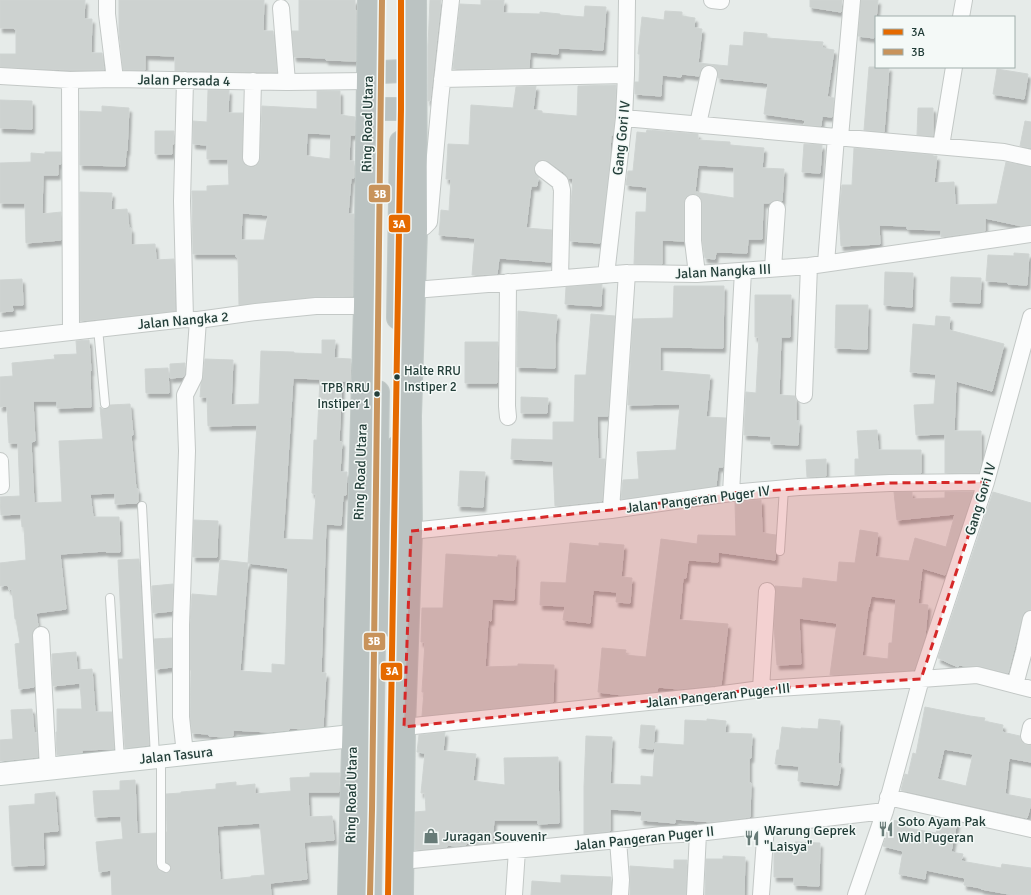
<svg xmlns="http://www.w3.org/2000/svg" width="1031" height="895" viewBox="0 0 1031 895" font-family="Signika,sans-serif">
  <style>
    .building { fill: #cdd2d0; stroke: #cfd4d2; fill-rule: evenodd; filter: url(#shadow) }
    .lines { fill: none; stroke-linecap: round; stroke-linejoin: round }
    .lane-casing { stroke: #c3c8c6; stroke-width: 10 }
    .street-casing { stroke: #c3c8c6; stroke-width: 18 }
    .secondary-casing { stroke: #c1c9c6; stroke-width: 24 }
    .highway-casing { stroke: #c2cac8; stroke-width: 24 }
    .lane { stroke: #fbfcfc; stroke-width: 8 }
    .street { stroke: #fbfcfc; stroke-width: 16 }
    .secondary { stroke: #fbfcfc; stroke-width: 22 }
    .highway { stroke: #bbc3c2; stroke-width: 22 }
    .bus-1-casing { stroke: #f4f9f7; stroke-width: 9 }
    .bus-2-casing { stroke: #f4f9f7; stroke-width: 9 }
    .bus-1 { stroke: #e56a00; stroke-width: 6 }
    .bus-2 { stroke: #c8935b; stroke-width: 6 }
    .marked { fill: #d62828; fill-opacity: 0.2; stroke: #d62828; stroke-width: 3; stroke-dasharray: 8 5; stroke-linejoin: round }
    .bus-dot { fill: #233e39; stroke: #f4f9f7; stroke-width: 1.5 }
    .labels { text-anchor: middle; stroke-width: 3; stroke-linejoin: round; paint-order: stroke }
    .bus-label { font-size: 13px; fill: #233e39; stroke: #f4f9f7; text-anchor: start }
    .street-label { font-size: 14px; fill: #233e39; stroke: #f4f9f7 }
    .poi-label { font-size: 14px; fill: #233e39; stroke: #f4f9f7; text-anchor: start }
    .line-badge { stroke: #f4f9f7; stroke-width: 1.5 }
    .badge-label { font-size: 11px; text-anchor: middle; font-weight: bold; fill: #fff }
  </style>
  <defs>
    <filter id="shadow"><feDropShadow dx="2.5" dy="4.5" stdDeviation="1" flood-color="#0004"/></filter>
  </defs>
  <rect width="100%" height="100%" fill="#e6ebe9"/>
  <path class="building" d="M 0,0 L 85,0 L 84,19 L 92,19 L 91,53 L 102,53 L 104,70 L 70,70 L 0,67 L 0,54 L 16,54 L 16,29 L 14,29 L 14,28 L 0,28 Z
    M 119,0 L 264,0 L 263,31 L 273,31 L 277,72 L 175,71 L 175,56 L 145,55 L 145,70 L 123,70 L 119,31 Z
    M 299,0 L 355,0 L 355,10 L 356,10 L 356,61 L 326,60 L 326,58 L 294,57 L 292,31 L 299,31 Z
    M 430,0 L 441,0 L 430,101 L 428,101 L 428,46 Z
    M 481,0 L 504,0 L 503,13 L 540,14 L 540,12 L 560,14 L 560,15 L 584,17 L 585,6 L 606,7 L 603,50 L 558,48 L 558,54 L 530,52 L 529,68 L 453,69 L 460,4 L 481,5 Z
    M 810,0 L 842,0 L 841,12 L 810,7 Z
    M 861,0 L 878,0 L 874,38 L 858,36 Z
    M 665,11 L 682,12 L 682,16 L 695,18 L 694,28 L 702,29 L 698,63 L 728,66 L 730,45 L 743,46 L 744,32 L 767,34 L 767,38 L 823,42 L 822,48 L 834,50 L 827,97 L 834,98 L 832,117 L 822,116 L 821,126 L 804,125 L 805,120 L 764,114 L 768,83 L 718,78 L 718,71 L 715,67 L 711,65 L 706,65 L 702,67 L 699,76 L 682,74 L 681,77 L 662,75 L 661,96 L 635,94 L 635,82 L 639,82 L 640,54 L 638,54 L 642,17 L 664,20 Z
    M 869,67 L 889,67 L 884,132 L 864,130 Z
    M 997,69 L 1028,74 L 1024,99 L 993,94 Z
    M 616,85 L 615,117 L 613,135 L 611,135 L 609,169 L 600,243 L 570,241 L 571,204 L 573,178 L 568,178 L 566,174 L 548,161 L 545,160 L 540,160 L 536,163 L 534,167 L 534,173 L 539,178 L 538,178 L 537,186 L 531,186 L 526,228 L 552,230 L 551,262 L 499,258 L 497,274 L 472,275 L 475,238 L 439,235 L 441,210 L 449,211 L 451,179 L 446,179 L 448,144 L 469,145 L 471,105 L 513,108 L 516,87 L 536,86 L 533,110 L 542,111 L 542,113 L 577,116 L 578,86 Z
    M 208,90 L 229,90 L 228,113 L 243,113 L 242,158 L 243,162 L 246,166 L 251,167 L 256,166 L 259,163 L 260,159 L 262,106 L 317,109 L 317,91 L 340,91 L 340,115 L 355,117 L 355,135 L 350,135 L 349,161 L 354,161 L 354,178 L 351,178 L 348,214 L 354,214 L 353,296 L 315,297 L 239,305 L 238,257 L 236,257 L 236,254 L 193,254 L 192,191 L 207,191 L 207,186 L 229,185 L 228,159 L 207,159 L 207,145 L 193,144 L 193,121 L 207,122 ZM 307,133 L 331,134 L 330,159 L 306,156 ZM 242,213 L 268,215 L 264,240 L 241,240 Z
    M 0,100 L 32,101 L 32,129 L 0,128 Z
    M 102,106 L 129,108 L 127,151 L 126,151 L 125,166 L 80,165 L 80,111 L 102,112 Z
    M 918,108 L 933,108 L 933,136 L 917,135 Z
    M 1025,121 L 1031,122 L 1031,148 L 1020,146 Z
    M 647,130 L 698,134 L 698,140 L 730,142 L 730,145 L 764,148 L 762,168 L 784,169 L 782,201 L 777,200 L 772,201 L 769,203 L 763,203 L 762,239 L 748,239 L 747,253 L 716,252 L 715,259 L 705,258 L 702,240 L 702,203 L 701,199 L 698,195 L 693,194 L 689,195 L 685,198 L 684,203 L 684,241 L 662,240 L 662,264 L 634,264 L 636,212 L 646,212 L 647,187 L 626,185 L 628,171 L 633,171 L 637,132 L 646,133 ZM 698,165 L 734,167 L 734,198 L 695,192 Z
    M 155,131 L 174,131 L 174,144 L 172,144 L 172,154 L 155,154 Z
    M 804,144 L 822,145 L 820,173 L 802,172 Z
    M 854,148 L 933,155 L 933,156 L 937,156 L 934,183 L 954,182 L 955,205 L 997,204 L 1006,162 L 1031,167 L 1031,225 L 1022,226 L 985,218 L 985,231 L 941,237 L 941,230 L 907,229 L 907,226 L 879,225 L 880,244 L 841,246 L 839,213 L 842,185 L 852,185 Z
    M 45,152 L 61,152 L 61,164 L 58,164 L 58,175 L 43,175 L 42,214 L 61,212 L 61,240 L 26,243 L 25,203 L 0,203 L 0,163 L 31,162 L 31,153 L 45,154 Z
    M 80,192 L 112,193 L 111,210 L 127,209 L 129,229 L 131,228 L 131,245 L 155,244 L 156,260 L 174,259 L 175,311 L 80,321 Z
    M 1014,253 L 1029,254 L 1027,285 L 1008,284 L 1008,282 L 986,281 L 988,255 L 1014,256 Z
    M 885,272 L 913,273 L 912,307 L 884,305 Z
    M 951,277 L 981,278 L 980,303 L 950,302 Z
    M 22,279 L 23,305 L 12,305 L 13,311 L 0,312 L 0,280 Z
    M 602,284 L 601,306 L 565,304 L 566,287 Z
    M 674,286 L 724,286 L 723,348 L 660,347 L 660,371 L 710,375 L 706,417 L 726,418 L 723,467 L 718,467 L 716,486 L 621,499 L 623,480 L 639,479 L 637,452 L 676,450 L 680,404 L 628,405 L 633,319 L 673,318 Z
    M 755,295 L 791,295 L 790,337 L 781,337 L 779,395 L 795,396 L 796,400 L 796,421 L 799,421 L 798,445 L 771,444 L 771,436 L 744,435 L 746,392 L 756,393 L 759,337 L 755,337 Z
    M 836,305 L 868,305 L 867,349 L 835,348 Z
    M 518,311 L 557,315 L 555,340 L 555,368 L 517,367 Z
    M 591,314 L 615,316 L 608,416 L 597,416 L 598,459 L 605,459 L 602,501 L 555,506 L 553,461 L 511,459 L 512,439 L 553,440 L 553,422 L 574,422 L 575,375 L 586,375 Z
    M 936,316 L 950,317 L 949,330 L 1004,344 L 992,391 L 956,381 L 954,431 L 981,431 L 981,463 L 979,473 L 945,473 L 945,434 L 916,435 L 914,405 L 934,404 L 936,374 L 910,372 L 913,324 L 935,326 Z
    M 89,340 L 91,371 L 90,371 L 91,407 L 57,408 L 57,401 L 33,401 L 35,441 L 31,442 L 34,503 L 62,502 L 59,441 L 103,439 L 100,407 L 102,409 L 106,409 L 108,408 L 110,405 L 130,404 L 133,435 L 131,435 L 136,489 L 138,489 L 138,502 L 137,503 L 115,504 L 115,493 L 90,494 L 93,517 L 119,517 L 120,552 L 106,552 L 106,551 L 60,554 L 66,609 L 36,613 L 38,626 L 33,630 L 32,636 L 34,687 L 19,689 L 15,644 L 20,643 L 16,619 L 15,619 L 12,589 L 9,590 L 8,585 L 0,586 L 0,563 L 26,560 L 24,527 L 22,527 L 21,514 L 1,515 L 0,497 L 20,496 L 18,443 L 9,443 L 7,406 L 0,407 L 0,377 L 13,376 L 12,363 L 55,359 L 54,355 L 77,354 L 76,341 Z
    M 322,340 L 335,340 L 334,358 L 351,359 L 350,381 L 342,381 L 339,441 L 342,442 L 340,472 L 347,472 L 346,495 L 343,495 L 341,525 L 326,524 L 321,673 L 326,673 L 323,727 L 304,729 L 289,728 L 289,730 L 268,732 L 233,730 L 233,736 L 225,737 L 209,736 L 209,734 L 192,733 L 190,716 L 191,670 L 190,670 L 190,625 L 192,594 L 217,596 L 220,560 L 248,563 L 257,425 L 208,426 L 207,397 L 200,397 L 201,384 L 203,378 L 205,359 L 233,360 L 231,405 L 259,404 L 261,351 L 294,352 L 294,353 L 322,354 ZM 293,378 L 320,379 L 317,440 L 314,440 L 312,493 L 316,494 L 313,540 L 283,539 ZM 248,563 L 288,568 L 285,665 L 272,664 L 272,673 L 240,671 Z
    M 465,342 L 498,342 L 497,383 L 465,383 Z
    M 185,363 L 185,374 L 183,377 L 170,378 L 170,364 Z
    M 168,368 L 169,393 L 146,393 L 145,369 Z
    M 521,397 L 548,398 L 547,413 L 521,413 Z
    M 877,430 L 878,450 L 921,450 L 921,473 L 855,475 L 855,459 L 859,459 L 857,431 Z
    M 826,459 L 826,476 L 807,477 L 806,460 Z
    M 460,471 L 485,472 L 483,507 L 458,506 Z
    M 894,492 L 912,492 L 912,499 L 945,498 L 945,492 L 973,492 L 945,575 L 922,568 L 918,604 L 928,605 L 925,636 L 914,670 L 830,675 L 837,623 L 799,618 L 801,664 L 777,665 L 774,626 L 776,592 L 775,586 L 802,588 L 803,578 L 837,582 L 839,562 L 855,563 L 860,530 L 878,533 L 875,557 L 909,561 L 915,538 L 946,547 L 955,514 L 897,520 ZM 871,596 L 896,599 L 892,643 L 889,643 L 888,659 L 862,656 L 868,607 L 869,607 Z
    M 993,492 L 1031,503 L 1031,610 L 1028,610 L 1024,612 L 1022,617 L 1008,673 L 979,666 L 965,666 L 959,665 L 958,667 L 938,658 Z
    M 761,500 L 762,533 L 776,535 L 775,560 L 718,552 L 718,562 L 688,560 L 686,578 L 683,578 L 679,620 L 728,624 L 721,685 L 678,689 L 658,687 L 657,692 L 622,695 L 598,692 L 602,648 L 626,650 L 625,655 L 646,657 L 661,539 L 697,544 L 698,535 L 736,536 L 735,502 Z
    M 194,520 L 218,521 L 217,557 L 193,557 Z
    M 570,543 L 599,546 L 599,543 L 624,545 L 621,577 L 632,578 L 630,603 L 616,602 L 617,592 L 593,590 L 590,623 L 563,620 L 565,606 L 540,605 L 541,582 L 566,583 Z
    M 446,554 L 498,557 L 498,555 L 516,556 L 514,600 L 492,599 L 491,621 L 488,620 L 485,667 L 518,666 L 518,664 L 554,665 L 553,702 L 422,716 L 424,692 L 422,692 L 425,642 L 421,642 L 422,608 L 443,608 Z
    M 139,559 L 149,745 L 125,748 L 119,659 L 123,659 L 118,560 Z
    M 173,584 L 172,611 L 153,613 L 152,586 Z
    M 172,638 L 172,667 L 156,669 L 154,639 Z
    M 76,652 L 77,670 L 92,669 L 95,712 L 112,712 L 114,749 L 82,750 L 82,753 L 57,755 L 56,732 L 57,732 L 57,709 L 82,709 L 80,683 L 53,686 L 52,654 Z
    M 925,707 L 970,716 L 985,718 L 984,721 L 1003,725 L 1002,732 L 1020,736 L 1020,739 L 1023,743 L 1027,745 L 1031,745 L 1031,762 L 1009,758 L 1005,794 L 1031,799 L 1031,804 L 1027,818 L 901,790 L 905,774 L 908,775 L 913,753 L 916,754 ZM 944,749 L 973,754 L 966,786 L 937,779 Z
    M 32,709 L 34,733 L 37,733 L 38,757 L 0,761 L 0,740 L 13,739 L 11,710 Z
    M 707,719 L 726,721 L 725,733 L 752,734 L 751,758 L 749,758 L 749,783 L 751,783 L 750,817 L 712,822 L 675,819 L 675,823 L 641,820 L 642,811 L 610,809 L 610,831 L 584,834 L 584,787 L 586,736 L 612,737 L 610,784 L 641,785 L 641,776 L 653,777 L 655,743 L 684,745 L 685,720 L 707,721 Z
    M 819,719 L 840,721 L 838,764 L 841,764 L 838,785 L 798,781 L 799,766 L 775,764 L 777,750 L 779,750 L 782,727 L 801,729 L 801,728 L 818,729 Z
    M 641,725 L 655,726 L 653,749 L 639,748 Z
    M 445,732 L 443,751 L 476,754 L 473,781 L 505,785 L 504,758 L 558,757 L 559,823 L 538,824 L 538,820 L 494,820 L 492,843 L 483,844 L 466,843 L 466,845 L 455,846 L 447,845 L 447,847 L 415,850 L 415,812 L 426,811 L 425,793 L 421,793 L 425,753 L 417,752 L 419,735 Z
    M 310,773 L 340,773 L 339,792 L 308,792 L 309,817 L 332,816 L 334,840 L 304,842 L 307,879 L 270,883 L 271,895 L 112,895 L 111,870 L 99,872 L 96,842 L 123,839 L 121,816 L 95,817 L 93,791 L 120,790 L 120,781 L 135,780 L 137,834 L 156,833 L 156,865 L 159,871 L 167,873 L 169,872 L 171,868 L 170,865 L 166,862 L 166,832 L 167,832 L 166,794 L 181,793 L 181,792 L 216,789 L 216,784 L 236,782 L 236,786 L 255,784 L 255,794 L 291,791 L 290,778 L 310,777 ZM 260,823 L 265,875 L 251,876 L 251,877 L 220,880 L 217,826 Z
    M 55,792 L 58,831 L 43,832 L 44,865 L 12,866 L 9,806 L 35,804 L 35,794 Z
    M 940,818 L 957,822 L 951,852 L 963,854 L 961,861 L 1001,868 L 1002,864 L 1031,868 L 1031,895 L 1014,895 L 981,889 L 981,888 L 964,885 L 965,878 L 926,870 L 925,879 L 899,874 L 903,851 L 883,846 L 892,820 L 903,822 L 902,827 L 936,833 Z
    M 795,842 L 820,843 L 819,886 L 794,885 L 794,877 L 774,877 L 774,851 L 795,851 Z
    M 723,856 L 745,857 L 744,895 L 705,895 L 706,859 L 723,859 Z
    M 674,860 L 687,860 L 686,895 L 630,895 L 630,866 L 674,869 Z
    M 561,875 L 611,877 L 611,895 L 531,895 L 532,881 L 561,883 Z"/>
  <g class="lines">
    <defs>
      <path id="lane" d="M 98,328 L 105,404
        M 142,506 L 155,757
        M 780,551 L 784,488
        M 110,598 L 120,760
        M 161,757 L 161,863 L 162,866 L 166,868"/>
      <path id="street" d="M 107,0 L 107,14 L 115,79
        M 712,0 L 721,1 L 721,0
        M 281,8 L 287,82
        M 961,17 L 964,0
        M 0,76 L 70,80 L 115,79 L 287,82 L 368,81
        M 442,79 L 626,75
        M 70,80 L 71,331
        M 185,80 L 182,201 L 185,319
        M 624,118 L 1004,152 L 1031,158
        M 698,124 L 709,74
        M 840,137 L 852,0
        M 941,146 L 954,67
        M 251,158 L 253,81
        M 543,169 L 560,182 L 562,190 L 560,278
        M 693,203 L 693,241 L 697,274
        M 416,229 L 424,227 L 429,222 L 440,100 L 451,0
        M 826,263 L 836,137
        M 773,268 L 777,209
        M 606,275 L 624,118 L 626,75 L 627,0
        M 414,290 L 627,273 L 697,274 L 809,266 L 1031,234
        M 0,340 L 185,319 L 198,320 L 256,312 L 316,306 L 365,306
        M 804,395 L 809,266
        M 508,417 L 507,406 L 508,282
        M 0,461 L 1,486
        M 731,493 L 743,271
        M 611,510 L 627,273
        M 411,531 L 611,510 L 731,493 L 799,487 L 890,483 L 986,482
        M 41,635 L 48,769
        M 1015,685 L 1024,651 L 1031,619
        M 761,689 L 767,591
        M 404,727 L 716,695 L 761,689 L 921,679 L 977,675 L 1031,689
        M 1029,736 L 1031,727
        M 185,754 L 181,717 L 181,625 L 187,451 L 185,395 L 194,377 L 198,320
        M 888,797 L 1031,829
        M 618,840 L 621,880 L 620,895
        M 402,861 L 618,840 L 662,835 L 698,833 L 885,811
        M 514,895 L 517,850
        M 695,895 L 698,833
        M 761,895 L 766,825
        M 856,895 L 885,811 L 921,679 L 986,482 L 1031,317"/>
      <path id="secondary" d="M 0,774 L 352,736"/>
      <path id="highway" d="M 382,72 L 402,71
        M 381,109 L 401,109
        M 398,318 L 401,142
        M 393,626 L 396,448
        M 349,895 L 365,306 L 369,0
        M 370,895 L 378,392
        M 402,895 L 404,727 L 411,531 L 410,416 L 416,229 L 415,0"/>
    </defs>
    <use href="#lane" class="lane-casing"/>
    <use href="#street" class="street-casing"/>
    <use href="#secondary" class="secondary-casing"/>
    <use href="#highway" class="highway-casing"/>
    <use href="#lane" class="lane"/>
    <use href="#street" class="street"/>
    <use href="#secondary" class="secondary"/>
    <use href="#highway" class="highway"/>
    <defs>
      <path id="bus-1" d="M 388,895 L 401,109 L 401,0"/>
      <path id="bus-2" d="M 370,895 L 372,810 L 382,0"/>
    </defs>
    <use href="#bus-1" class="bus-1-casing"/>
    <use href="#bus-2" class="bus-2-casing"/>
    <use href="#bus-1" class="bus-1"/>
    <use href="#bus-2" class="bus-2"/>
  </g>
  <path class="marked" d="M 986,482 L 921,679 L 761,689 L 404,727 L 411,531 L 611,510 L 731,493 L 890,483 Z"/>
  <defs>
    <symbol id="restaurant-bare" viewBox="-9 -9 18 18"><path d="M-5-6h1v4h1v-4h1v4h1v-4h1v5L-1.5 .5V6h-2V.5L-5-1ZM5-6V6H3V1.5H1.5Q1.5-4 5-6Z" fill="#677b77" stroke="#f4f9f7" stroke-width="2.5" paint-order="stroke"/></symbol>
    <symbol id="shop-bare" viewBox="-9 -9 18 18"><path d="M-5-2.5h2.3a2.7 3.5 0 0 1 5.4 0H5L5.5 6h-11ZM-1.5-2.5h3a1.5 2.3 0 0 0-3 0Z" fill="#677b77" stroke="#f4f9f7" stroke-width="2.5" paint-order="stroke"/></symbol>
  </defs>
  <g fill-rule="evenodd">
    <use href="#restaurant-bare" x="875" y="818" width="22" height="22"/>
    <use href="#shop-bare" x="420" y="825" width="22" height="22"/>
    <use href="#restaurant-bare" x="741" y="827" width="22" height="22"/>
  </g>
  <g class="bus-dot">
    <circle cx="397" cy="377" r="3.5"/>
    <circle cx="377" cy="394" r="3.5"/>
  </g>
  <g class="labels">
    <g class="bus-label">
      <text x="404" y="375">Halte RRU<tspan x="404" dy="16">Instiper 2</tspan></text>
      <text x="370" y="392" text-anchor="end">TPB RRU<tspan x="370" dy="16">Instiper 1</tspan></text>
    </g>
    <g class="street-label">
      <text transform="translate(184 80) rotate(1)" y="5">Jalan Persada 4</text>
      <text transform="translate(367 124) rotate(-89)" y="5">Ring Road Utara</text>
      <text transform="translate(621 138) rotate(-84)" y="5">Gang Gori IV</text>
      <text transform="translate(723 271) rotate(-3)" y="5">Jalan Nangka III</text>
      <text transform="translate(183 320) rotate(-5)" y="5">Jalan Nangka 2</text>
      <text transform="translate(360 472) rotate(-88)" y="5">Ring Road Utara</text>
      <text transform="translate(698 499) rotate(-7)" y="5">Jalan Pangeran Puger IV</text>
      <text transform="translate(980 499) rotate(-73)" y="5">Gang Gori IV</text>
      <text transform="translate(718 695) rotate(-6)" y="5">Jalan Pangeran Puger III</text>
      <text transform="translate(176 755) rotate(-6)" y="5">Jalan Tasura</text>
      <text transform="translate(351 795) rotate(-89)" y="5">Ring Road Utara</text>
      <text transform="translate(644 838) rotate(-6)" y="5">Jalan Pangeran Puger II</text>
    </g>
    <g class="poi-label">
      <text x="898" y="826">Soto Ayam Pak<tspan x="898" dy="16">Wid Pugeran</tspan></text>
      <text x="764" y="835">Warung Geprek<tspan x="764" dy="16">"Laisya"</tspan></text>
      <text x="443" y="841">Juragan Souvenir</text>
    </g>
  </g>
  <g class="line-badge">
    <rect x="368" y="184" width="23" height="19" rx="4" fill="#c8935b"/>
    <rect x="388" y="214" width="23" height="19" rx="4" fill="#e56a00"/>
    <rect x="363" y="632" width="23" height="19" rx="4" fill="#c8935b"/>
    <rect x="380" y="662" width="23" height="19" rx="4" fill="#e56a00"/>
  </g>
  <g class="badge-label">
    <text x="380" y="198">3B</text>
    <text x="399" y="228">3A</text>
    <text x="374" y="645">3B</text>
    <text x="392" y="675">3A</text>
  </g>
  <rect x="875" y="16" width="140" height="52" fill="#f4f9f7" stroke="#a0aeab"/>
  <rect x="883" y="29" width="20" height="6" fill="#e56a00" stroke="#a0aeab"/>
  <text x="911" y="36" font-size="12" fill="#233e39">3A</text>
  <rect x="883" y="49" width="20" height="6" fill="#c8935b" stroke="#a0aeab"/>
  <text x="911" y="56" font-size="12" fill="#233e39">3B</text>
</svg>
